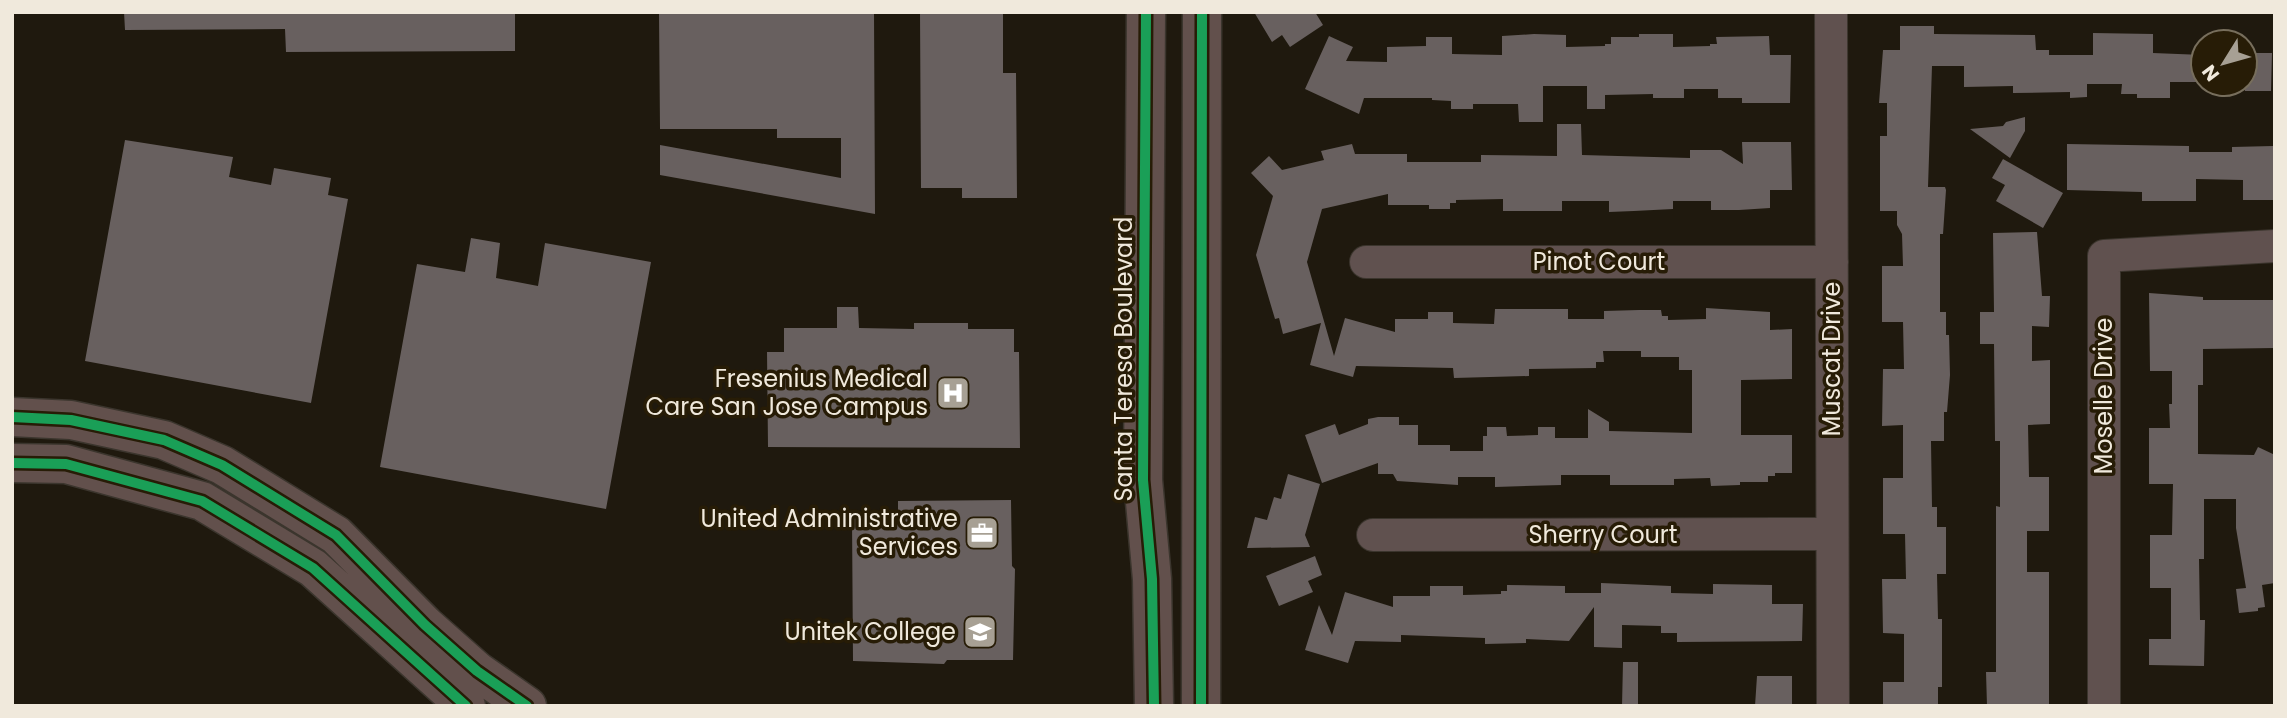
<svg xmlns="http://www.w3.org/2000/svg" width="2287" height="718" viewBox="0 0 2287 718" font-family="Poppins,sans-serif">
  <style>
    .building { fill: #68605f }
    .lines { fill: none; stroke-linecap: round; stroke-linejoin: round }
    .minor-casing { stroke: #3b352d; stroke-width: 34 }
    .major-casing { stroke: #3b352d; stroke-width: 41 }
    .minor { stroke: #60514f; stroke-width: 32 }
    .major { stroke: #62504c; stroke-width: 38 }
    .cycleway-casing { stroke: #271c06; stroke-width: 15 }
    .cycleway { stroke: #1a9f57; stroke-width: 10 }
    .labels { text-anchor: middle; stroke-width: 7; stroke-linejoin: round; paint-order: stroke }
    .street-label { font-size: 24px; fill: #f0e9dc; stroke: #271c06 }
    .poi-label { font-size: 24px; fill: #f0e9dc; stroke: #271c06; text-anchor: end }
  </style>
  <rect width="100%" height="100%" fill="#1f190e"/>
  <path class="building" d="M 124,12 L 515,12 L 515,51 L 286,52 L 285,29 L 125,30 Z
    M 659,12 L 874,12 L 875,214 L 660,175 L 660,145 L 841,178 L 841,138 L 777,138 L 777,129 L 660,129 Z
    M 920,12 L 1003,12 L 1003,73 L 1016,73 L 1017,198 L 962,198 L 962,188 L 921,188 Z
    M 1254,12 L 1315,12 L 1323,25 L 1290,47 L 1282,35 L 1272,42 Z
    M 1900,26 L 1934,26 L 1934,34 L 2035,35 L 2036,50 L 2049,50 L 2049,55 L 2093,55 L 2093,33 L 2153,34 L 2153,53 L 2203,55 L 2203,82 L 2170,82 L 2170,98 L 2137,98 L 2137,94 L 2121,94 L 2122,84 L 2087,84 L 2087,97 L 2070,98 L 2070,92 L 2013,93 L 2013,86 L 1964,87 L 1964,66 L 1932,66 L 1928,187 L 1945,187 L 1946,190 L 1943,234 L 1940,234 L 1940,312 L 1946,312 L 1946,335 L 1949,335 L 1950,375 L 1947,412 L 1944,412 L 1944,441 L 1931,441 L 1932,507 L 1937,507 L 1937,527 L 1946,527 L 1946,574 L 1937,574 L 1938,619 L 1942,619 L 1942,687 L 1938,687 L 1938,706 L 1883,706 L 1883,682 L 1904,682 L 1904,634 L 1883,633 L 1882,579 L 1906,579 L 1905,534 L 1883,534 L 1883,478 L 1903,478 L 1903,425 L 1882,426 L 1883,369 L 1904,369 L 1903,322 L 1882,322 L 1882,266 L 1903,266 L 1902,234 L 1897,225 L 1897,211 L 1880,211 L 1880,136 L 1887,136 L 1887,103 L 1879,103 L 1883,50 L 1900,50 Z
    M 1534,34 L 1566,35 L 1566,47 L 1605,46 L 1605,44 L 1611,44 L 1611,37 L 1639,37 L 1639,34 L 1673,34 L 1673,47 L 1710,46 L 1710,44 L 1717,44 L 1716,37 L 1769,36 L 1770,55 L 1791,55 L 1790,103 L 1742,103 L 1742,98 L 1718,98 L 1718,89 L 1684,89 L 1684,98 L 1653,98 L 1653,94 L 1605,95 L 1605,109 L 1587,109 L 1587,86 L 1543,86 L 1543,122 L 1519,122 L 1518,104 L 1473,104 L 1473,109 L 1451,109 L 1451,101 L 1432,100 L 1432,98 L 1364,98 L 1359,114 L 1305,89 L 1329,36 L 1353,47 L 1346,61 L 1387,62 L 1387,47 L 1426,46 L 1426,37 L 1452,37 L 1452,54 L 1502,55 L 1502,36 Z
    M 2245,53 L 2272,53 L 2271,91 L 2245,91 Z
    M 2025,117 L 2025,131 L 2010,158 L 1970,129 L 2003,126 L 2006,122 Z
    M 1557,124 L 1581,124 L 1582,155 L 1690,158 L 1690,150 L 1721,150 L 1743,164 L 1742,142 L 1791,142 L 1792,190 L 1770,190 L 1770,208 L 1739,210 L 1711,210 L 1711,201 L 1673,201 L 1673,209 L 1634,211 L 1609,212 L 1609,201 L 1562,201 L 1562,211 L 1503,211 L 1503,199 L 1456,200 L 1456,203 L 1450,203 L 1450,209 L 1429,209 L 1429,205 L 1388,205 L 1388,194 L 1322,209 L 1307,262 L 1334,356 L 1345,318 L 1395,332 L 1395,319 L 1428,319 L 1428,312 L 1453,312 L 1453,323 L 1494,324 L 1495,309 L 1568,309 L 1568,319 L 1604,319 L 1604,311 L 1639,310 L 1661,310 L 1662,316 L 1668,316 L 1668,320 L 1706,319 L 1706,308 L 1770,312 L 1770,330 L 1792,329 L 1792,379 L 1741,380 L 1741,435 L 1792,435 L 1792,473 L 1775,473 L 1775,476 L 1768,476 L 1768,482 L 1740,482 L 1740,485 L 1711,486 L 1710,478 L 1674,479 L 1674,485 L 1610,485 L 1610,475 L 1561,475 L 1561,485 L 1495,487 L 1495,477 L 1458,477 L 1458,485 L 1397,481 L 1393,474 L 1378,474 L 1378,463 L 1322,483 L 1305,435 L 1335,424 L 1339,435 L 1368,424 L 1368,419 L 1378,417 L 1399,417 L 1399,425 L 1418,425 L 1418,445 L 1450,445 L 1450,451 L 1483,451 L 1483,436 L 1487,436 L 1487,427 L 1506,427 L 1507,436 L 1538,435 L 1538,427 L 1555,427 L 1555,438 L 1588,438 L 1588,409 L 1609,422 L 1609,431 L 1692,433 L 1692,370 L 1679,370 L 1679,357 L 1641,357 L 1641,351 L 1603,351 L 1604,362 L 1596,362 L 1596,368 L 1529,369 L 1529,376 L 1454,378 L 1453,368 L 1356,366 L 1353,377 L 1310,365 L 1321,323 L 1283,334 L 1279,318 L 1275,319 L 1256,255 L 1273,196 L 1251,173 L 1269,156 L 1282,170 L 1324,160 L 1321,151 L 1352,144 L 1355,154 L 1407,154 L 1407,162 L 1481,162 L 1481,155 L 1557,156 Z
    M 125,140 L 233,157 L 229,177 L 271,185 L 274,168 L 331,178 L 328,195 L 348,199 L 311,403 L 85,361 Z
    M 2067,144 L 2189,146 L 2189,152 L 2232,152 L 2232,147 L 2273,146 L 2274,200 L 2243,200 L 2243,180 L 2196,179 L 2196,201 L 2142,201 L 2142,192 L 2067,190 Z
    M 2003,159 L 2063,193 L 2043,228 L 1996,201 L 2005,185 L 1992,178 Z
    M 2037,232 L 2042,296 L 2050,296 L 2049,327 L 2032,326 L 2032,361 L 2050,360 L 2050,424 L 2028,425 L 2029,477 L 2049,477 L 2049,531 L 2027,531 L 2027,572 L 2049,572 L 2049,706 L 1987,706 L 1986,672 L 1996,672 L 1996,506 L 2000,507 L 2000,441 L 1995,441 L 1994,344 L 1980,344 L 1980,312 L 1994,312 L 1993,233 Z
    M 471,238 L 500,243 L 496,278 L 538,286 L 545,243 L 651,262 L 606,509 L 380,467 L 417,264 L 465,272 Z
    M 2149,293 L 2203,297 L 2203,300 L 2275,300 L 2275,348 L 2203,349 L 2203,385 L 2198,385 L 2198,454 L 2254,455 L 2258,447 L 2275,455 L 2275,583 L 2262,585 L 2265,607 L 2258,608 L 2258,611 L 2239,613 L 2236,589 L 2246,588 L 2236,528 L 2236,499 L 2204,499 L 2204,559 L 2199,559 L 2200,620 L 2205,620 L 2204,666 L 2149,665 L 2149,639 L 2171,639 L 2171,588 L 2150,588 L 2150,535 L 2172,535 L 2173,484 L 2149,484 L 2149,428 L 2170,428 L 2169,404 L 2172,404 L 2172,371 L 2150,371 Z
    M 837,307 L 858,307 L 859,328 L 914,329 L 914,323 L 968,323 L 968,329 L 1014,329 L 1014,352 L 1019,352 L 1020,448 L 768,447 L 767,352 L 784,352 L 784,328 L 837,328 Z
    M 1288,474 L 1320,484 L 1305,535 L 1310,547 L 1247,548 L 1255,517 L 1267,520 L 1274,497 L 1281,499 Z
    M 1011,500 L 1012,566 L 1015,569 L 1013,660 L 947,660 L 944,664 L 853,661 L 852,518 L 898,518 L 898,501 Z
    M 1315,556 L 1322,575 L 1308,581 L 1313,592 L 1279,606 L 1266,576 Z
    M 1601,583 L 1671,586 L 1671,593 L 1713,594 L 1713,584 L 1772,585 L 1772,604 L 1803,604 L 1802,641 L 1677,642 L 1677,633 L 1661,633 L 1661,626 L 1622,625 L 1622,648 L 1594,647 L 1594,607 L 1569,641 L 1526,639 L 1526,643 L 1485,644 L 1485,638 L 1401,635 L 1401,642 L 1355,641 L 1348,663 L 1305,650 L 1319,605 L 1332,635 L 1345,592 L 1393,607 L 1393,596 L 1430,596 L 1430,586 L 1463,586 L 1463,595 L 1501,594 L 1501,591 L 1507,591 L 1507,585 L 1565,586 L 1565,593 L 1601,593 Z
    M 1623,662 L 1638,662 L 1638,706 L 1622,706 Z
    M 1757,676 L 1792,676 L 1792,706 L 1755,706 Z"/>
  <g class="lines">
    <defs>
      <path id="minor" d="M 1831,12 L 1833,706
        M 1366,262 L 1832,262
        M 1373,535 L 1832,534
        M 2104,706 L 2104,256 L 2275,246"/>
      <path id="major" d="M 1146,12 L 1143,480 L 1152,579 L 1154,706
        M 12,417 L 71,420 L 164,440 L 222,465 L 336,535 L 425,625 L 477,671 L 527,706
        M 12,463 L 66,464 L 202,501 L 313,568 L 466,706
        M 1201,706 L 1202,12"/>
    </defs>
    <use href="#minor" class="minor-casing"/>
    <use href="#major" class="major-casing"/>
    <use href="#minor" class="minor"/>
    <use href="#major" class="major"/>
    <defs>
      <path id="cycleway" d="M 1146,12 L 1143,480 L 1152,579 L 1154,706
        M 12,417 L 71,420 L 164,440 L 222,465 L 336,535 L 425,625 L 477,671 L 527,706
        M 12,463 L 66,464 L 202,501 L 313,568 L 466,706
        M 1201,706 L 1202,12"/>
    </defs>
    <use href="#cycleway" class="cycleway-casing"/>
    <use href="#cycleway" class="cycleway"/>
  </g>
  <defs>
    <symbol id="hospital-square" viewBox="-11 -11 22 22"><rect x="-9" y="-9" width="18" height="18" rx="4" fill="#a7a094" stroke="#271c06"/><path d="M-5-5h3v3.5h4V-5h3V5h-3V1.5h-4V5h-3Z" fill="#fff"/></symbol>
    <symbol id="office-square" viewBox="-11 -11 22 22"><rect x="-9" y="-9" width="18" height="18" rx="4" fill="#a7a094" stroke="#271c06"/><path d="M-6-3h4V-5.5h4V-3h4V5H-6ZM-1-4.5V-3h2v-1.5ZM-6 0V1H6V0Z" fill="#fff"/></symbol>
    <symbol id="university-square" viewBox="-11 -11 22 22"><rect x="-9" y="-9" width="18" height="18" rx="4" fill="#a7a094" stroke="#271c06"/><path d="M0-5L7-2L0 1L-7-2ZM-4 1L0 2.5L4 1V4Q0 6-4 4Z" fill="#fff"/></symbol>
  </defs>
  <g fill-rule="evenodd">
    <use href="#hospital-square" x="934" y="374" width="38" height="38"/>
    <use href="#office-square" x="963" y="514" width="38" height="38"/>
    <use href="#university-square" x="961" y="613" width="38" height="38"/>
  </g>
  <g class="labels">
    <g class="street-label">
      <text x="1599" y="270">Pinot Court</text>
      <text transform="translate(1124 359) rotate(-90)" y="8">Santa Teresa Boulevard</text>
      <text transform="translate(1832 359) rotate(-90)" y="8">Muscat Drive</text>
      <text transform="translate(2104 396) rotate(-90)" y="8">Moselle Drive</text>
      <text x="1603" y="543">Sherry Court</text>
    </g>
    <g class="poi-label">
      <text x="928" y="387">Fresenius Medical<tspan x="928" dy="28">Care San Jose Campus</tspan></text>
      <text x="958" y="527">United Administrative<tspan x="958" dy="28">Services</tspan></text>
      <text x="956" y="640">Unitek College</text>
    </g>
  </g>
  <rect width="2287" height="718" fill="none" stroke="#f0e9dc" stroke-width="28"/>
  <g transform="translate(2224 63) rotate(233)"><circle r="33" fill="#271c06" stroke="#776e5c" stroke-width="2"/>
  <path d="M0-5L12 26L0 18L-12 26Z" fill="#a7a094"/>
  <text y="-10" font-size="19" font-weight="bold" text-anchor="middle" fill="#f0e9dc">N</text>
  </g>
</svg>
